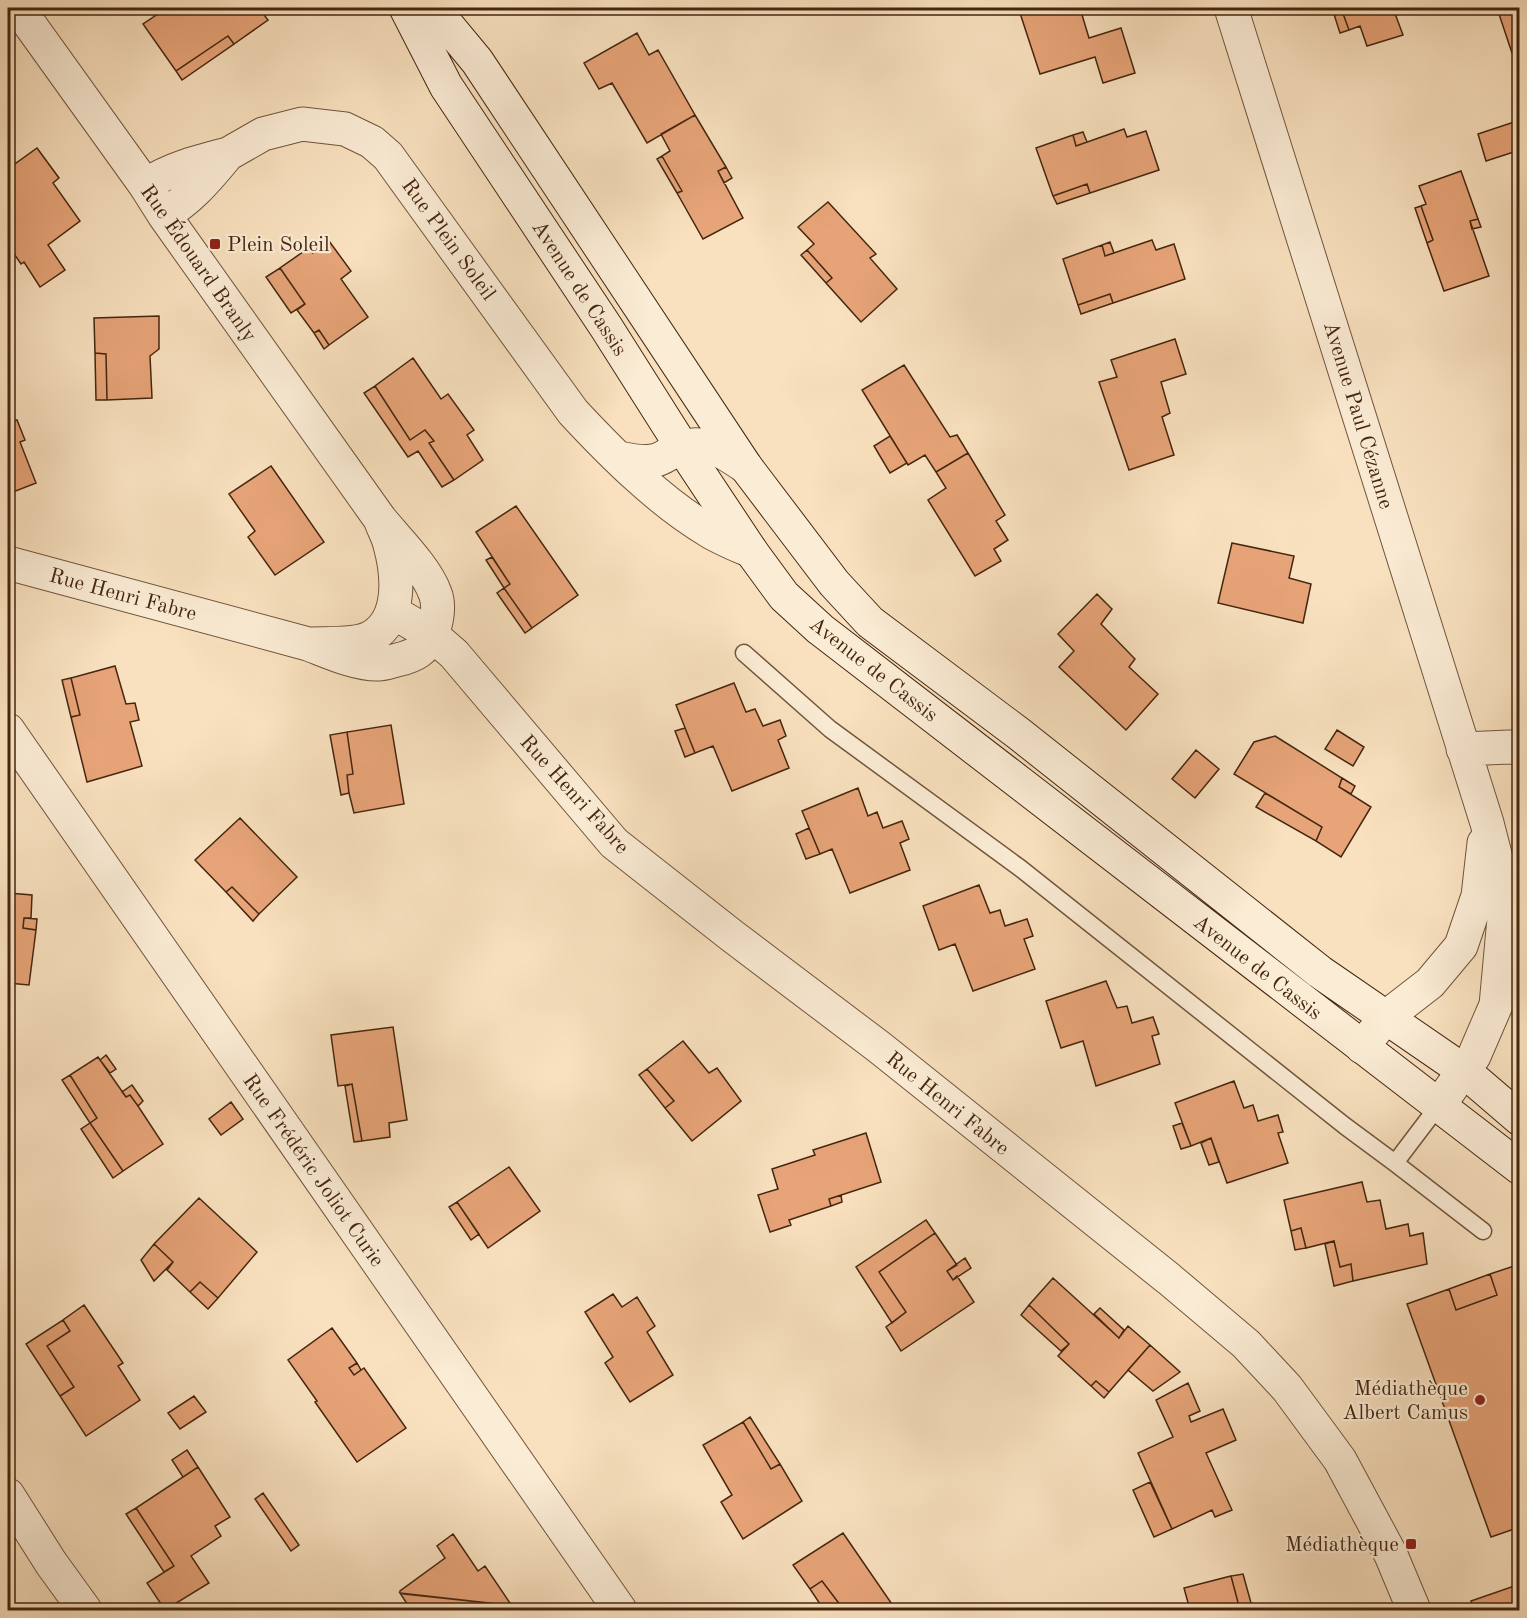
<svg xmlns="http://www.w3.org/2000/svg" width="1527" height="1618" viewBox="0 0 1527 1618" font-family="'Old Standard TT',serif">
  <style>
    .building { fill: #e7a478; stroke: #44260f; stroke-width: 1.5 }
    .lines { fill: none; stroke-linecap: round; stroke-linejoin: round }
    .service-casing { stroke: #71553b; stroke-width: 19 }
    .minor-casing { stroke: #71553b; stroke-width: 35 }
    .secondary-casing { stroke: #44260f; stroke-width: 35 }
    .service { stroke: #fbecd5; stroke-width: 16 }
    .minor { stroke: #fbecd5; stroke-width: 33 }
    .secondary { stroke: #fbecd5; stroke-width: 33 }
    .poi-dot { fill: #8f2418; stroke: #fbecd5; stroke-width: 2 }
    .labels { text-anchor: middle; stroke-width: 4.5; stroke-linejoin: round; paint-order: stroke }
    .street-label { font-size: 21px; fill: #44260f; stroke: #fbecd5 }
    .poi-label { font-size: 21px; fill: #44260f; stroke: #fbecd5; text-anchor: end }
  </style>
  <rect width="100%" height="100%" fill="#f9e1bf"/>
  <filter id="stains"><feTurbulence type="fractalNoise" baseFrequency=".00333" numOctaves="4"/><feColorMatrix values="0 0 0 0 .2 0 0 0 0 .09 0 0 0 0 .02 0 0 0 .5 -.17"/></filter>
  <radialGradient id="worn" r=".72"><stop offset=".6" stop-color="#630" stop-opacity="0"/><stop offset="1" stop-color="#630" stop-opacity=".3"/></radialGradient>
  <path class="building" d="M 167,8 L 259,8 L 268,20 L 234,44 L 228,36 L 176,71 L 143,24 Z
    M 1028,8 L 1080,8 L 1089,38 L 1121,28 L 1135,73 L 1103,83 L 1095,57 L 1040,74 L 1019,10 Z
    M 1332,8 L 1341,8 L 1349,30 L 1340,33 Z
    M 1341,8 L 1393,8 L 1403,35 L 1367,46 L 1360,26 L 1349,30 Z
    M 1497,8 L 1520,8 L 1520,76 L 1510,47 Z
    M 637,33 L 649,55 L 658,50 L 695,115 L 647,143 L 612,83 L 599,89 L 584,63 Z
    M 228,36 L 234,44 L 182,80 L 176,71 Z
    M 695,115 L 726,167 L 718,171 L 743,218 L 703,239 L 677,193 L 682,191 L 662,156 L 670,151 L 661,134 Z
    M 1520,120 L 1520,150 L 1486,161 L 1478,134 Z
    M 1124,129 L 1127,137 L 1146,131 L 1159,170 L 1090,193 L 1087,184 L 1053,196 L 1036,148 L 1073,135 L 1076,146 Z
    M 1083,132 L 1087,142 L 1076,146 L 1073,135 Z
    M 37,148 L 59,178 L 53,183 L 80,221 L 48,245 L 65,270 L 40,287 L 24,262 L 21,264 L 8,245 L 8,186 L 13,182 L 8,175 L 8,169 Z
    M 662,156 L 682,191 L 677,193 L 657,159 Z
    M 726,167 L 732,178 L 724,183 L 718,171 Z
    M 1461,171 L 1478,219 L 1470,221 L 1489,276 L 1444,291 L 1427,243 L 1433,240 L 1421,206 L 1426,204 L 1419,186 Z
    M 1087,184 L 1090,193 L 1057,204 L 1053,196 Z
    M 828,202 L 876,254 L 870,258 L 897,289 L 861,322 L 826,283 L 832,278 L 807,250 L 814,244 L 798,227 Z
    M 1421,206 L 1433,240 L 1427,243 L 1415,208 Z
    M 1478,219 L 1481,227 L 1472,229 L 1470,221 Z
    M 1152,240 L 1156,250 L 1174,244 L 1185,279 L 1113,303 L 1110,294 L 1078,305 L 1063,259 L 1102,245 L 1105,256 Z
    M 329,241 L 351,271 L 341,279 L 368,317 L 329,345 L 319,330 L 314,333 L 297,310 L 305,304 L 280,268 L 310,247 L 313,253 Z
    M 1110,242 L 1114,253 L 1105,256 L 1102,245 Z
    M 807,250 L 832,278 L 826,283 L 801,255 Z
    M 280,268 L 305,304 L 291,313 L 266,277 Z
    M 1110,294 L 1113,303 L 1081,314 L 1078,305 Z
    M 159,316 L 159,349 L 150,356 L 152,398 L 107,400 L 106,354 L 95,353 L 94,318 Z
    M 319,330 L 329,345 L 324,349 L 314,333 Z
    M 1175,339 L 1186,374 L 1161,382 L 1170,413 L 1162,417 L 1174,455 L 1129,470 L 1099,382 L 1117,377 L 1111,360 Z
    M 95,353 L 106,354 L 107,400 L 96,400 Z
    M 413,358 L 441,399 L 448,394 L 474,430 L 467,435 L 483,460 L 454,480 L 429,443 L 434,441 L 425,430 L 410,440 L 375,386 Z
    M 904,365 L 950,437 L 957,435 L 968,453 L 936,472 L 925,455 L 908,465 L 862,390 Z
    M 375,386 L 410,440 L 425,430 L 434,441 L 429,443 L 454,480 L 442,487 L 418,451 L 408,457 L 364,393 Z
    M 8,415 L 10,422 L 17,420 L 25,440 L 20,442 L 36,483 L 8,494 Z
    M 890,436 L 907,463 L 890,473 L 874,446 Z
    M 968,453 L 1005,515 L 996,521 L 1008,540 L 994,549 L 1001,561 L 975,576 L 928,500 L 946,488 L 936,472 Z
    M 271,466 L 324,542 L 275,575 L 248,537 L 255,531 L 229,494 Z
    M 516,506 L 578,595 L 532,628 L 504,588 L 510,584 L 476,532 Z
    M 1232,543 L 1294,556 L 1289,578 L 1311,584 L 1303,623 L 1218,603 Z
    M 492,557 L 510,584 L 504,588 L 486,560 Z
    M 504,588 L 532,628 L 525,633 L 497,593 Z
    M 1097,594 L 1112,609 L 1101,624 L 1135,659 L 1129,667 L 1158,694 L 1126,730 L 1059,667 L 1074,651 L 1058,634 Z
    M 115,666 L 126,704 L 135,703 L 139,720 L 130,722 L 142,766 L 87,782 L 71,717 L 80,715 L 71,678 Z
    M 71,678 L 80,715 L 71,717 L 62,680 Z
    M 734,683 L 746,712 L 755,709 L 763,726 L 780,720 L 786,736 L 778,740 L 789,768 L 732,791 L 713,746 L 695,753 L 676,705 Z
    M 391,725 L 404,804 L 354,813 L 349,793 L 347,775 L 353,774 L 347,732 Z
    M 685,728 L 695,753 L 685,757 L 675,731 Z
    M 1337,730 L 1364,747 L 1353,766 L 1325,749 Z
    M 347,732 L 353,774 L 347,775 L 349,793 L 341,795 L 330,735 Z
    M 1275,736 L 1342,778 L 1339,787 L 1371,807 L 1341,857 L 1316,841 L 1322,827 L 1234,774 L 1254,742 Z
    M 1196,750 L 1219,769 L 1195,798 L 1172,779 Z
    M 1342,778 L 1355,786 L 1351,794 L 1339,787 Z
    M 858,788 L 868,816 L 877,812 L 883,828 L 902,821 L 909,839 L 900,843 L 910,870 L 850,893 L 832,849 L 820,854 L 802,811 Z
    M 1265,793 L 1322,827 L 1316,841 L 1256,807 Z
    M 240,818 L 297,877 L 259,914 L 232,887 L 226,892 L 195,860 Z
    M 809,828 L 820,854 L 806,859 L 796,834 Z
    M 979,885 L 990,913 L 1000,910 L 1005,926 L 1027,919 L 1033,936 L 1024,939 L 1035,969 L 973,991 L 955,944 L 939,950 L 923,906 Z
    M 232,887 L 259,914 L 253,921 L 226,892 Z
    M 8,893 L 32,895 L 31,918 L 24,918 L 23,928 L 36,930 L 29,985 L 8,983 Z
    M 24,918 L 37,919 L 36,930 L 23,928 Z
    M 1106,981 L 1117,1008 L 1127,1006 L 1132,1023 L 1153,1017 L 1159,1034 L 1152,1036 L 1160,1064 L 1096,1086 L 1083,1041 L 1061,1048 L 1046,1001 Z
    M 393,1027 L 407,1120 L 389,1123 L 390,1137 L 362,1141 L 352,1084 L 338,1086 L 331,1035 Z
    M 683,1041 L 709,1073 L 717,1068 L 741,1101 L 692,1141 L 665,1108 L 674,1101 L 647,1069 Z
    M 106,1055 L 116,1069 L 110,1073 L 100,1060 Z
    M 98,1057 L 126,1097 L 130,1095 L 138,1106 L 163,1144 L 123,1171 L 90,1123 L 97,1118 L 70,1075 Z
    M 647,1069 L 674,1101 L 665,1108 L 639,1075 Z
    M 70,1075 L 97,1118 L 90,1123 L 62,1080 Z
    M 1234,1081 L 1244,1108 L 1253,1105 L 1258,1121 L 1278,1115 L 1283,1132 L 1278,1133 L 1288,1163 L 1227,1183 L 1211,1138 L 1191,1146 L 1175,1103 Z
    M 352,1084 L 362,1141 L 354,1142 L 345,1086 Z
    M 132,1085 L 143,1101 L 138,1106 L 130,1095 L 126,1097 L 122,1092 Z
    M 231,1102 L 243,1119 L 221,1135 L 209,1119 Z
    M 90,1123 L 123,1171 L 113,1178 L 81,1129 Z
    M 1182,1123 L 1191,1146 L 1181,1149 L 1173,1126 Z
    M 866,1133 L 881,1182 L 829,1199 L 831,1206 L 789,1220 L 791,1225 L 770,1232 L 758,1195 L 778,1189 L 772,1169 L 815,1155 L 813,1150 Z
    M 1211,1138 L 1219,1162 L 1209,1165 L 1201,1143 Z
    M 509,1167 L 540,1211 L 488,1248 L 457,1202 Z
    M 1362,1182 L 1367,1202 L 1380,1200 L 1386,1229 L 1408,1224 L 1410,1236 L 1423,1233 L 1427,1264 L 1353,1281 L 1351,1264 L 1340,1267 L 1334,1241 L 1306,1248 L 1301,1228 L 1291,1231 L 1284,1200 Z
    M 841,1195 L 842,1202 L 831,1206 L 829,1199 Z
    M 199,1198 L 257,1252 L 218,1298 L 200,1282 L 190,1292 L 167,1270 L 173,1262 L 154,1244 Z
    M 457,1202 L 479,1234 L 471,1240 L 449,1207 Z
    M 926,1220 L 935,1233 L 879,1272 L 906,1312 L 892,1323 L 856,1267 Z
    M 1301,1228 L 1306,1248 L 1295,1250 L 1291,1231 Z
    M 935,1233 L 957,1265 L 947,1271 L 953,1280 L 957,1276 L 974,1302 L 901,1351 L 886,1327 L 906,1312 L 879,1272 Z
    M 1334,1241 L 1340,1267 L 1351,1264 L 1353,1281 L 1334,1286 L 1325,1244 Z
    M 154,1244 L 173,1262 L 154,1281 L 141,1260 Z
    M 965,1258 L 971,1268 L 953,1280 L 947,1271 Z
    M 1520,1264 L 1520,1527 L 1491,1537 L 1407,1304 L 1449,1289 L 1456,1310 L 1497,1295 L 1490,1274 Z
    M 1490,1274 L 1497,1295 L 1456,1310 L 1449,1289 Z
    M 1053,1278 L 1119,1338 L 1128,1326 L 1150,1345 L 1109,1392 L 1096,1381 L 1091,1386 L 1058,1356 L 1069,1344 L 1029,1305 Z
    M 200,1282 L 218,1298 L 208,1309 L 190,1292 Z
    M 613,1294 L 622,1307 L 637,1297 L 655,1326 L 647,1332 L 673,1375 L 630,1402 L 605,1363 L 613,1357 L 585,1312 Z
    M 84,1305 L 123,1363 L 118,1366 L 140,1400 L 86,1436 L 60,1396 L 74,1387 L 47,1346 L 70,1331 L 63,1320 Z
    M 1029,1305 L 1069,1344 L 1061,1351 L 1021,1315 Z
    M 1100,1308 L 1124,1330 L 1119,1338 L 1094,1314 Z
    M 63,1320 L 70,1331 L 47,1346 L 74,1387 L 60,1396 L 26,1344 Z
    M 332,1328 L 357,1363 L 349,1368 L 354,1375 L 364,1368 L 406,1428 L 357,1462 L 315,1402 L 317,1401 L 288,1360 Z
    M 1150,1345 L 1180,1372 L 1153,1391 L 1128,1370 Z
    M 357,1363 L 361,1370 L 354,1375 L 349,1368 Z
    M 1096,1381 L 1109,1392 L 1104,1398 L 1091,1386 Z
    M 1188,1383 L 1200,1411 L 1189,1416 L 1191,1422 L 1223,1409 L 1236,1440 L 1206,1453 L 1232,1510 L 1215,1517 L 1212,1510 L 1172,1529 L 1138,1453 L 1173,1437 L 1156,1400 Z
    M 194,1396 L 206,1412 L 180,1429 L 168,1413 Z
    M 750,1417 L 780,1464 L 771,1469 L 743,1422 Z
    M 743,1422 L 771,1469 L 780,1464 L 802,1501 L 743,1539 L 721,1502 L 732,1495 L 703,1445 Z
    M 187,1450 L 198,1467 L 183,1477 L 172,1460 Z
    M 198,1467 L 230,1517 L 215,1526 L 221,1536 L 191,1556 L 209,1583 L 165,1610 L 147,1583 L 174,1566 L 136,1508 Z
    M 1150,1482 L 1172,1529 L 1154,1537 L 1133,1490 Z
    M 263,1493 L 299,1545 L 291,1551 L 255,1499 Z
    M 136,1508 L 174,1566 L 164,1572 L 126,1514 Z
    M 843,1533 L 896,1610 L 844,1610 L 822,1581 L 810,1589 L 793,1565 Z
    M 453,1534 L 478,1571 L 485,1566 L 510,1603 L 507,1605 L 400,1593 L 400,1591 L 445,1558 L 437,1546 Z
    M 1243,1574 L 1253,1610 L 1240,1610 L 1231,1576 Z
    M 1231,1576 L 1240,1610 L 1190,1610 L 1184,1588 Z
    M 822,1581 L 844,1610 L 824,1610 L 810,1589 Z
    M 1520,1584 L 1520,1610 L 1474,1610 L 1471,1601 Z
    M 400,1593 L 404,1594 L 507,1605 L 499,1610 L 411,1610 Z"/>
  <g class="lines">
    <defs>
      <path id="service" d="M 744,653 L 830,729 L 1020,868 L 1345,1126 L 1395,1163 L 1483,1231
        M 1395,1163 L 1439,1105"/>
      <path id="minor" d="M 18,8 L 145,185 L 164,215 L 380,519
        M 1231,8 L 1487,823 L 1506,897 L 1520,924
        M 228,154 L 263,134 L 302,124 L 345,129 L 372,142 L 388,156 L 573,412 C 613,455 659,501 709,531 C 722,539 737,545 751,551
        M 145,185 C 172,168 197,162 228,154 C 207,179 192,198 164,215
        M 619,458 C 630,460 641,463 652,461 C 663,460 671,451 682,447 C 706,439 727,454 746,467
        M 380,519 C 397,540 426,568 435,593 C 440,605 437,622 432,634 C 425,650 415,656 397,660 C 392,661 385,664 379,664 C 357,665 329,652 308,644 C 327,643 358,646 373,636 C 402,618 398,574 390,545 C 388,536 383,528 380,519 Z
        M 8,563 L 308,644
        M 393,612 L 432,635 L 454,654 L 614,843 L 731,935 L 879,1047 L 1169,1279 L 1246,1344 L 1287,1388 L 1340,1460 L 1391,1555 L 1414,1610
        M 8,730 L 620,1610
        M 1463,749 L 1509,747 L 1520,748
        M 1362,1047 L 1386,1017 L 1430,983 L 1461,946 L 1478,896 L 1484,843
        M 1439,1105 L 1474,1056 L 1496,1005 L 1506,897
        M 8,1495 L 51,1563 L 85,1610"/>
      <path id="secondary" d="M 406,8 L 446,86 L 606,327 L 682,447 L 751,551 L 784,596 L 820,629 L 1520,1168
        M 433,8 L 477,61 L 746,467 L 834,583 L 870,622 L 1018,733 L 1320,972 L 1464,1071 L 1520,1119"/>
    </defs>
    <use href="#service" class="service-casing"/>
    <use href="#minor" class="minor-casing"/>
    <use href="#secondary" class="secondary-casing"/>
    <use href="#service" class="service"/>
    <use href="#minor" class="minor"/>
    <use href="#secondary" class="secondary"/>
  </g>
  <g class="poi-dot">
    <rect x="209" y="238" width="12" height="12" rx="3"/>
    <circle cx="1480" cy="1400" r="6"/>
    <rect x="1405" y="1538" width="12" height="12" rx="3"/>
  </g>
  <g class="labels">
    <g class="street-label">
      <text transform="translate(449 239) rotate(54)" y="7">Rue Plein Soleil</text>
      <text transform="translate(199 263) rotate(55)" y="7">Rue Édouard Branly</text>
      <text transform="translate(580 288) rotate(57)" y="7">Avenue de Cassis</text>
      <text transform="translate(1359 415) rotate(73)" y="7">Avenue Paul Cézanne</text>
      <text transform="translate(123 594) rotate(15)" y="7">Rue Henri Fabre</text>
      <text transform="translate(874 669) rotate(38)" y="7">Avenue de Cassis</text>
      <text transform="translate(575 794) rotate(48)" y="7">Rue Henri Fabre</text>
      <text transform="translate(1258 967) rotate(38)" y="7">Avenue de Cassis</text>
      <text transform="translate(948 1103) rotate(39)" y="7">Rue Henri Fabre</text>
      <text transform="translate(314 1170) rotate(55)" y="7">Rue Frédéric Joliot Curie</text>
    </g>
    <g class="poi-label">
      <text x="227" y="251" text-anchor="start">Plein Soleil</text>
      <text x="1468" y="1395">Médiathèque<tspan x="1468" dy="24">Albert Camus</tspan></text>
      <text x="1399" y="1551">Médiathèque</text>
    </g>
  </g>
  <rect width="1527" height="1618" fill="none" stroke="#f9e1bf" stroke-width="30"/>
  <rect x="9" y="9" width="1509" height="1600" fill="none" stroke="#44260f" stroke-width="3"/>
  <rect x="15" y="15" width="1497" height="1588" fill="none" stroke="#44260f" stroke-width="1.5"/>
  <rect width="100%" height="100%" filter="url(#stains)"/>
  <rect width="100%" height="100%" fill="url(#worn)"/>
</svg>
